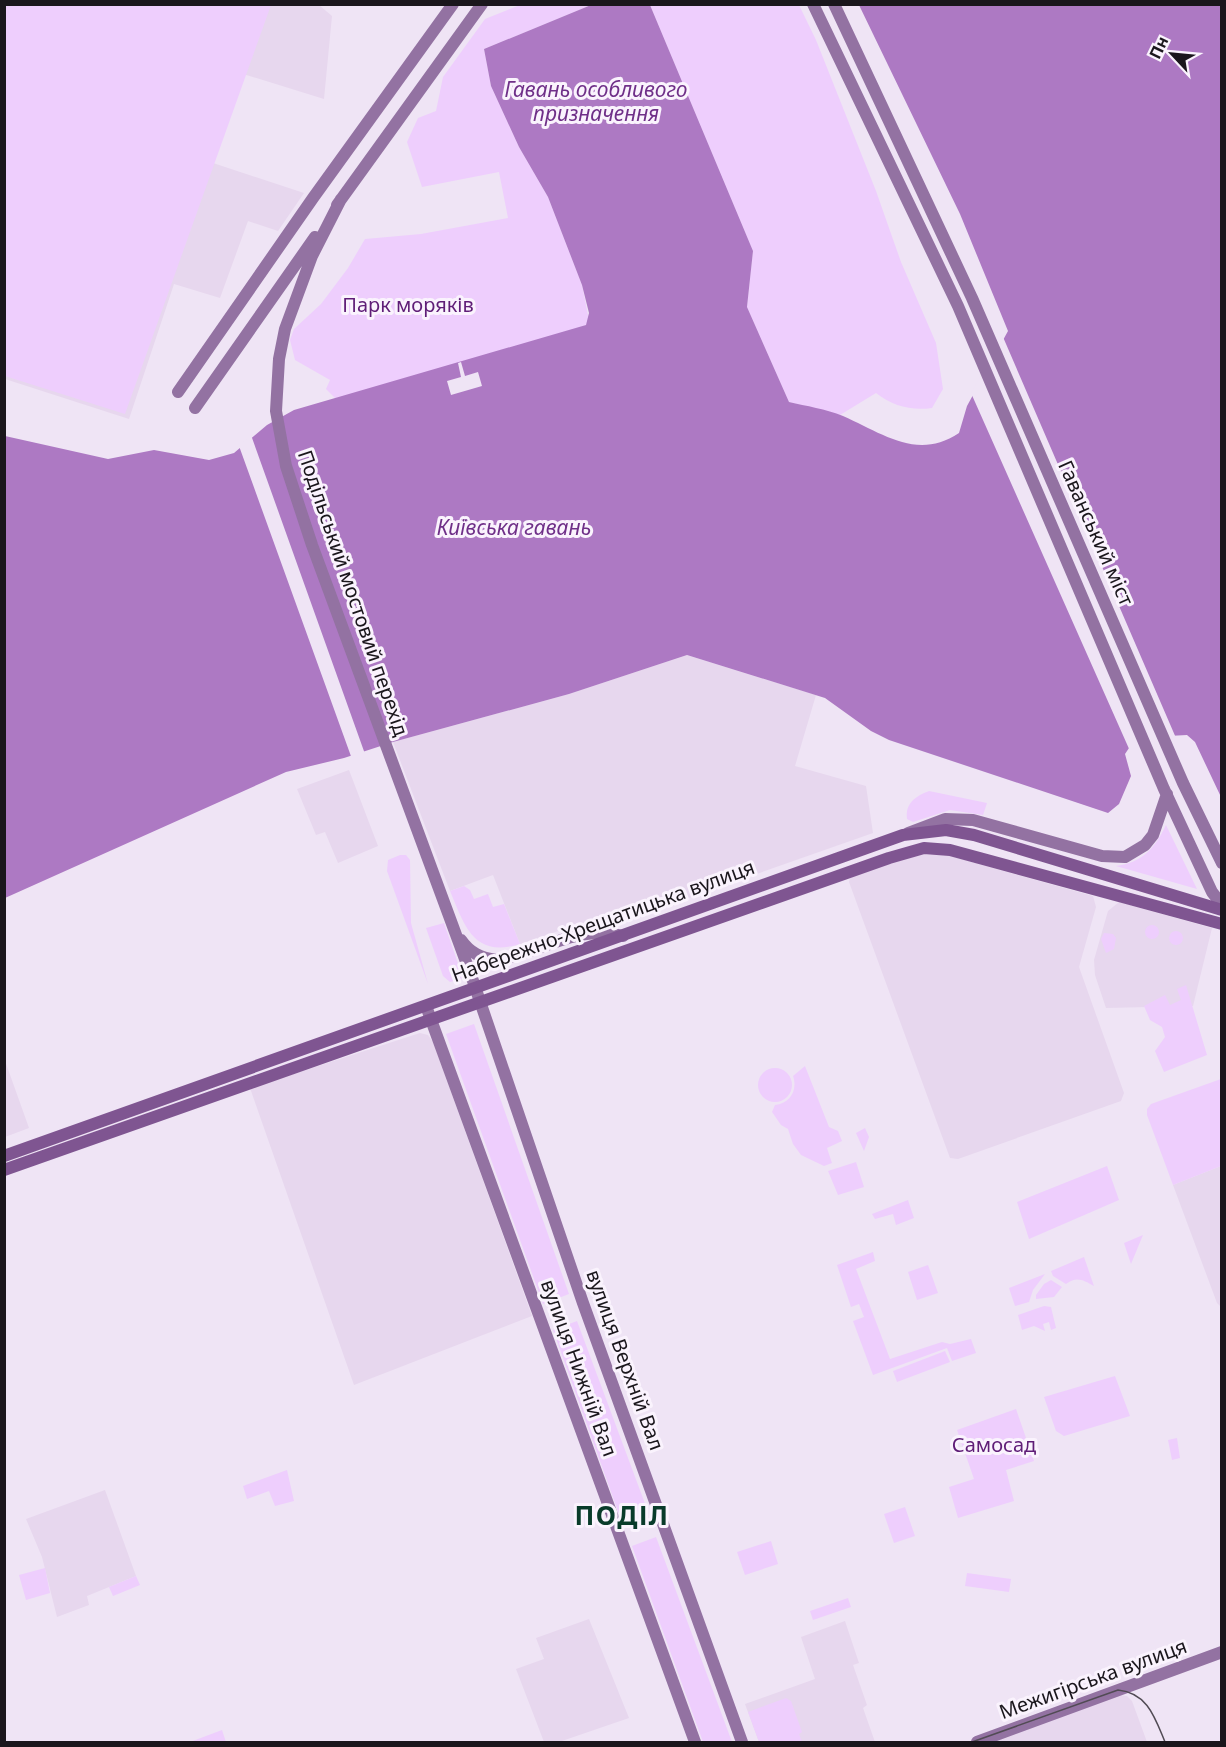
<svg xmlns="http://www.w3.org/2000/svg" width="1226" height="1747" viewBox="0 0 1226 1747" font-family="'Noto Sans',sans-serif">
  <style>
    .built { fill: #e7d7ee }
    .green { fill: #eecefd }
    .water { fill: #ad79c3 }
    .pier { fill: #efe4f5 }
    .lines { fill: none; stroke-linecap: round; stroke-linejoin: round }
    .secondary { stroke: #9372a2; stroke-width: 12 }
    .primary { stroke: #7f5591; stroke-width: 12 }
    .tram { stroke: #514b54; stroke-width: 1.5 }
    .labels { text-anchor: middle; stroke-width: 6; stroke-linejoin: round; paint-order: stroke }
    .park-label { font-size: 20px; fill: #5f1d77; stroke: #faf3fd }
    .street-label { font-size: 20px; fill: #1a161c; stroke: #faf3fd }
    .water-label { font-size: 21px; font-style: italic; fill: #6f2f88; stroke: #faf3fd }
    .district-label { font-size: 26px; font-weight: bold; letter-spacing: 1.5px; fill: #093b2a; stroke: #faf3fd }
  </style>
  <rect width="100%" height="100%" fill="#efe4f5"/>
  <path class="built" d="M 5,5 L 319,5 L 332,16 L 324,99 L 240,73 L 213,163 L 304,193 L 278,231 L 248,221 L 220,298 L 174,284 L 129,419 L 5,379 Z
    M 687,655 L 816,695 L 795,766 L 866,786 L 873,833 L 626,920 L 579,924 L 520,944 L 493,875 L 450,891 L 393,742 L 569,694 Z
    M 349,770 L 378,846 L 338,863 L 325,832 L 316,835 L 297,789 Z
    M 925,854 L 947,855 L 1093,896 L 1096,907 L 1079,967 L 1124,1093 L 1121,1101 L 958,1159 L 950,1158 L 849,882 L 850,878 L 880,865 Z
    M 1119,902 L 1212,928 L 1193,1006 L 1106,1008 L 1095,975 L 1094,960 L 1108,911 Z
    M 420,1033 L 428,1035 L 433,1042 L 532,1316 L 354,1385 L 250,1088 Z
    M 4,1058 L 29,1128 L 5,1137 L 4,1137 Z
    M 1221,1166 L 1221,1307 L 1217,1303 L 1173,1185 Z
    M 105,1490 L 136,1576 L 87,1596 L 89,1605 L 57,1617 L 42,1557 L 26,1519 Z
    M 589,1619 L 629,1718 L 559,1742 L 544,1742 L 516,1669 L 544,1659 L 536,1638 Z
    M 845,1621 L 859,1663 L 853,1665 L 867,1705 L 863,1708 L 875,1742 L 759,1742 L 745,1704 L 815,1679 L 801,1637 Z
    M 1118,1695 L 1127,1696 L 1132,1701 L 1147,1742 L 986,1742 Z"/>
  <path class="green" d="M 5,4 L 271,5 L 125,414 L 5,376 Z
    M 520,5 L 591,5 L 484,49 L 491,86 L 519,147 L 548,197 L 582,285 L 589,320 L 586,325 L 568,332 L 336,399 L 326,389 L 330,380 L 295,360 L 290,340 L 294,329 L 321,304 L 348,268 L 365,239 L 421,234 L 508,218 L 499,172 L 422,187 L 407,142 L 418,118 L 436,111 L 443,77 L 485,19 Z
    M 650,5 L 799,5 L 816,40 L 876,191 L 901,262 L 936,343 L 943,389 L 932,408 C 911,411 893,406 876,393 L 840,415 L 789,402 L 747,307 L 753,251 Z
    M 929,791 L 987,803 L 983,815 L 950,810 L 913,822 L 907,819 C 905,803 916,796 929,791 Z
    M 1166,825 L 1197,889 L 1116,866 C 1142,863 1155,848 1166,825 Z
    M 400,855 L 406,855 L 410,860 L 411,923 L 428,984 L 387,871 L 388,860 Z
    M 464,886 L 470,890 L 474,899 L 488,894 L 493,907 L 504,904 L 520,944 C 474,958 465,927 450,891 Z
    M 444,923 L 463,978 L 450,982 L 443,976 L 426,928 Z
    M1145 932a7 7 0 1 1 14 0a7 7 0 1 1-14 0Z
    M1169 938a7 7 0 1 1 14 0a7 7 0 1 1-14 0Z
    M 1104,933 L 1113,934 L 1116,938 L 1114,949 L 1106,953 L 1101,939 Z
    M 1186,985 L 1207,1055 L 1164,1072 L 1155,1051 L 1165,1037 L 1162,1027 L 1150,1020 L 1144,1006 L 1165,995 L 1170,1005 L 1181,1000 L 1177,989 Z
    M 474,1024 L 569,1294 L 543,1304 L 446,1034 Z
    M 805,1066 L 829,1127 L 838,1131 L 842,1141 L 827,1148 L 832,1163 L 824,1166 L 801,1155 L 793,1144 L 788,1129 L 781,1125 L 772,1112 L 775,1105 C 790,1104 798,1090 793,1076 Z
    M758 1085a17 17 0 1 1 34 0a17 17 0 1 1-34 0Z
    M 1221,1079 L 1221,1166 L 1173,1185 L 1147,1115 L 1147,1109 L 1151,1104 Z
    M 865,1128 L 869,1137 L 864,1151 L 856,1133 Z
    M 856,1162 L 864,1187 L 838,1195 L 828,1171 Z
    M 1107,1166 L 1119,1200 L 1029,1239 L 1017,1202 Z
    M 908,1200 L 914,1218 L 896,1225 L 893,1214 L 875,1219 L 872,1214 Z
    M 1143,1235 L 1131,1264 L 1124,1243 Z
    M 873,1252 L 875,1261 L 856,1269 L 890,1359 L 942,1342 L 950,1344 L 971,1339 L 976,1353 L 952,1361 L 947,1348 L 873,1375 L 853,1321 L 864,1317 L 859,1304 L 851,1307 L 837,1265 Z
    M 1084,1257 L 1094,1286 C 1083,1280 1077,1276 1066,1284 L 1053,1276 L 1051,1271 Z
    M 928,1265 L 938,1293 L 917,1300 L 908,1272 Z
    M 1045,1274 L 1033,1290 L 1029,1302 L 1015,1306 L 1009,1288 Z
    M 1051,1280 L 1062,1287 L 1054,1297 L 1036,1299 L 1036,1295 L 1044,1284 Z
    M 1044,1306 L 1051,1307 L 1056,1328 L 1051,1330 L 1049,1322 L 1043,1324 L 1045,1331 L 1034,1326 L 1022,1330 L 1018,1315 Z
    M 577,1321 L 647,1509 L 620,1517 L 553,1330 Z
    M 945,1351 L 950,1362 L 897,1382 L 893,1371 Z
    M 1115,1376 L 1130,1416 L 1064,1436 L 1056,1431 L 1044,1397 Z
    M 1016,1409 L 1034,1461 L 1006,1470 L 1014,1501 L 958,1518 L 949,1487 L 974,1479 L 957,1430 Z
    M 1177,1438 L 1180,1458 L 1172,1460 L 1168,1440 Z
    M 287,1470 L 294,1501 L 275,1506 L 269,1491 L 247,1499 L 243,1486 Z
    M 905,1507 L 915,1536 L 894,1543 L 884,1514 Z
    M 656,1537 L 732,1742 L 703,1742 L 632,1546 Z
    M 771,1541 L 778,1564 L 745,1575 L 737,1552 Z
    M 45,1568 L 50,1593 L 26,1600 L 19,1575 Z
    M 967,1573 L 1011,1579 L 1009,1592 L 965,1586 Z
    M 136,1576 L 140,1585 L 113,1596 L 109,1587 Z
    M 848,1598 L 851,1607 L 813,1620 L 810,1611 Z
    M 786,1698 L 791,1701 L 802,1732 L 799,1734 L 802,1742 L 759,1742 L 748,1712 Z
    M 222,1730 L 226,1742 L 190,1742 Z"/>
  <path class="water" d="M 591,5 L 650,5 L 753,251 L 747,307 L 789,402 C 806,406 826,409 843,416 C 882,433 917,461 959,433 L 967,406 L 1008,331 L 960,214 L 859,5 L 1221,5 L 1221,797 L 1195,742 L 1187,735 L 1149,737 L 1133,742 L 1125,754 L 1131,776 L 1119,804 L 1108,813 L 889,740 L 871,731 L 825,698 L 687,655 L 569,694 L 393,742 L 344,758 L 286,772 L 5,898 L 5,436 L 108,459 L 154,450 L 209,460 L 234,453 L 267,425 L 294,410 L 586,325 L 589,313 L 582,285 L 548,197 L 519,147 L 491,86 L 484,49 Z"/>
  <path class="pier" d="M 1003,337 L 1176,738 L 1139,743 L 1130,751 L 971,393 Z
    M 461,362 L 465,376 L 478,372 L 482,386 L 451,395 L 447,381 L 461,377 L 458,363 Z
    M 251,435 L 365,754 L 352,759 L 239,446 Z"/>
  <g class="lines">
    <path class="secondary" d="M 813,4 L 958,306 L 1164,789 L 1212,892 L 1222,905
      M 834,4 L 972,298 L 1183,783 L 1222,863
      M 341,199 L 312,256 L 285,329 L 279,359 L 276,411 L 286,466 L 312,545 L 472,978 L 583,1303 L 742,1742
      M 337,205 L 482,4
      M 178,392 L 313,198 L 453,4
      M 195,408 L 315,237
      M 908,833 L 945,819 L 973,820 L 1102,856 L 1125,857 L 1145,845 L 1153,835 L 1167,794
      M 461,940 C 470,953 481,958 496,960 C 540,954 577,923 623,936
      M 426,1006 L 695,1742
      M 977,1742 L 1222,1652"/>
    <path class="primary" d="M 4,1156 L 903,835 L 946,830 L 974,835 L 1222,910
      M 4,1170 L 889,858 L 924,848 L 950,850 L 1222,924"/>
    <path class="tram" d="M 972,1742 L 1118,1690 C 1148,1693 1155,1718 1165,1742"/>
  </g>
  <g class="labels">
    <g class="park-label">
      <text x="408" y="312">Парк моряків</text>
      <text x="994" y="1452">Самосад</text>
    </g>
    <g class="street-label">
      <text transform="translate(1096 533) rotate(66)" y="7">Гаванський міст</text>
      <text transform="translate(353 593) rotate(71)" y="7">Подільський мостовий перехід</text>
      <text transform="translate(603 921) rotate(-20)" y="7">Набережно-Хрещатицька вулиця</text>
      <text transform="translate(625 1360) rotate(70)" y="7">вулиця Верхній Вал</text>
      <text transform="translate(579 1368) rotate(70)" y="7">вулиця Нижній Вал</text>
      <text transform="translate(1093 1679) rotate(-20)" y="7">Межигірська вулиця</text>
    </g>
    <g class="water-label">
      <text x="596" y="97">Гавань особливого<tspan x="596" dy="24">призначення</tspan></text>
      <text x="514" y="535">Київська гавань</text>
    </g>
    <g class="district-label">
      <text x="622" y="1525">ПОДІЛ</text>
    </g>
  </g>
  <rect width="1226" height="1747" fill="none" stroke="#1a161c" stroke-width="12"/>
  <g transform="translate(1172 54) rotate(296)" stroke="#faf3fd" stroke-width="4.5" paint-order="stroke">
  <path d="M0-4.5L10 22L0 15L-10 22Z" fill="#1a161c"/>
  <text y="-9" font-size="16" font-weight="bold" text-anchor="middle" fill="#1a161c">Пн</text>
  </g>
</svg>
